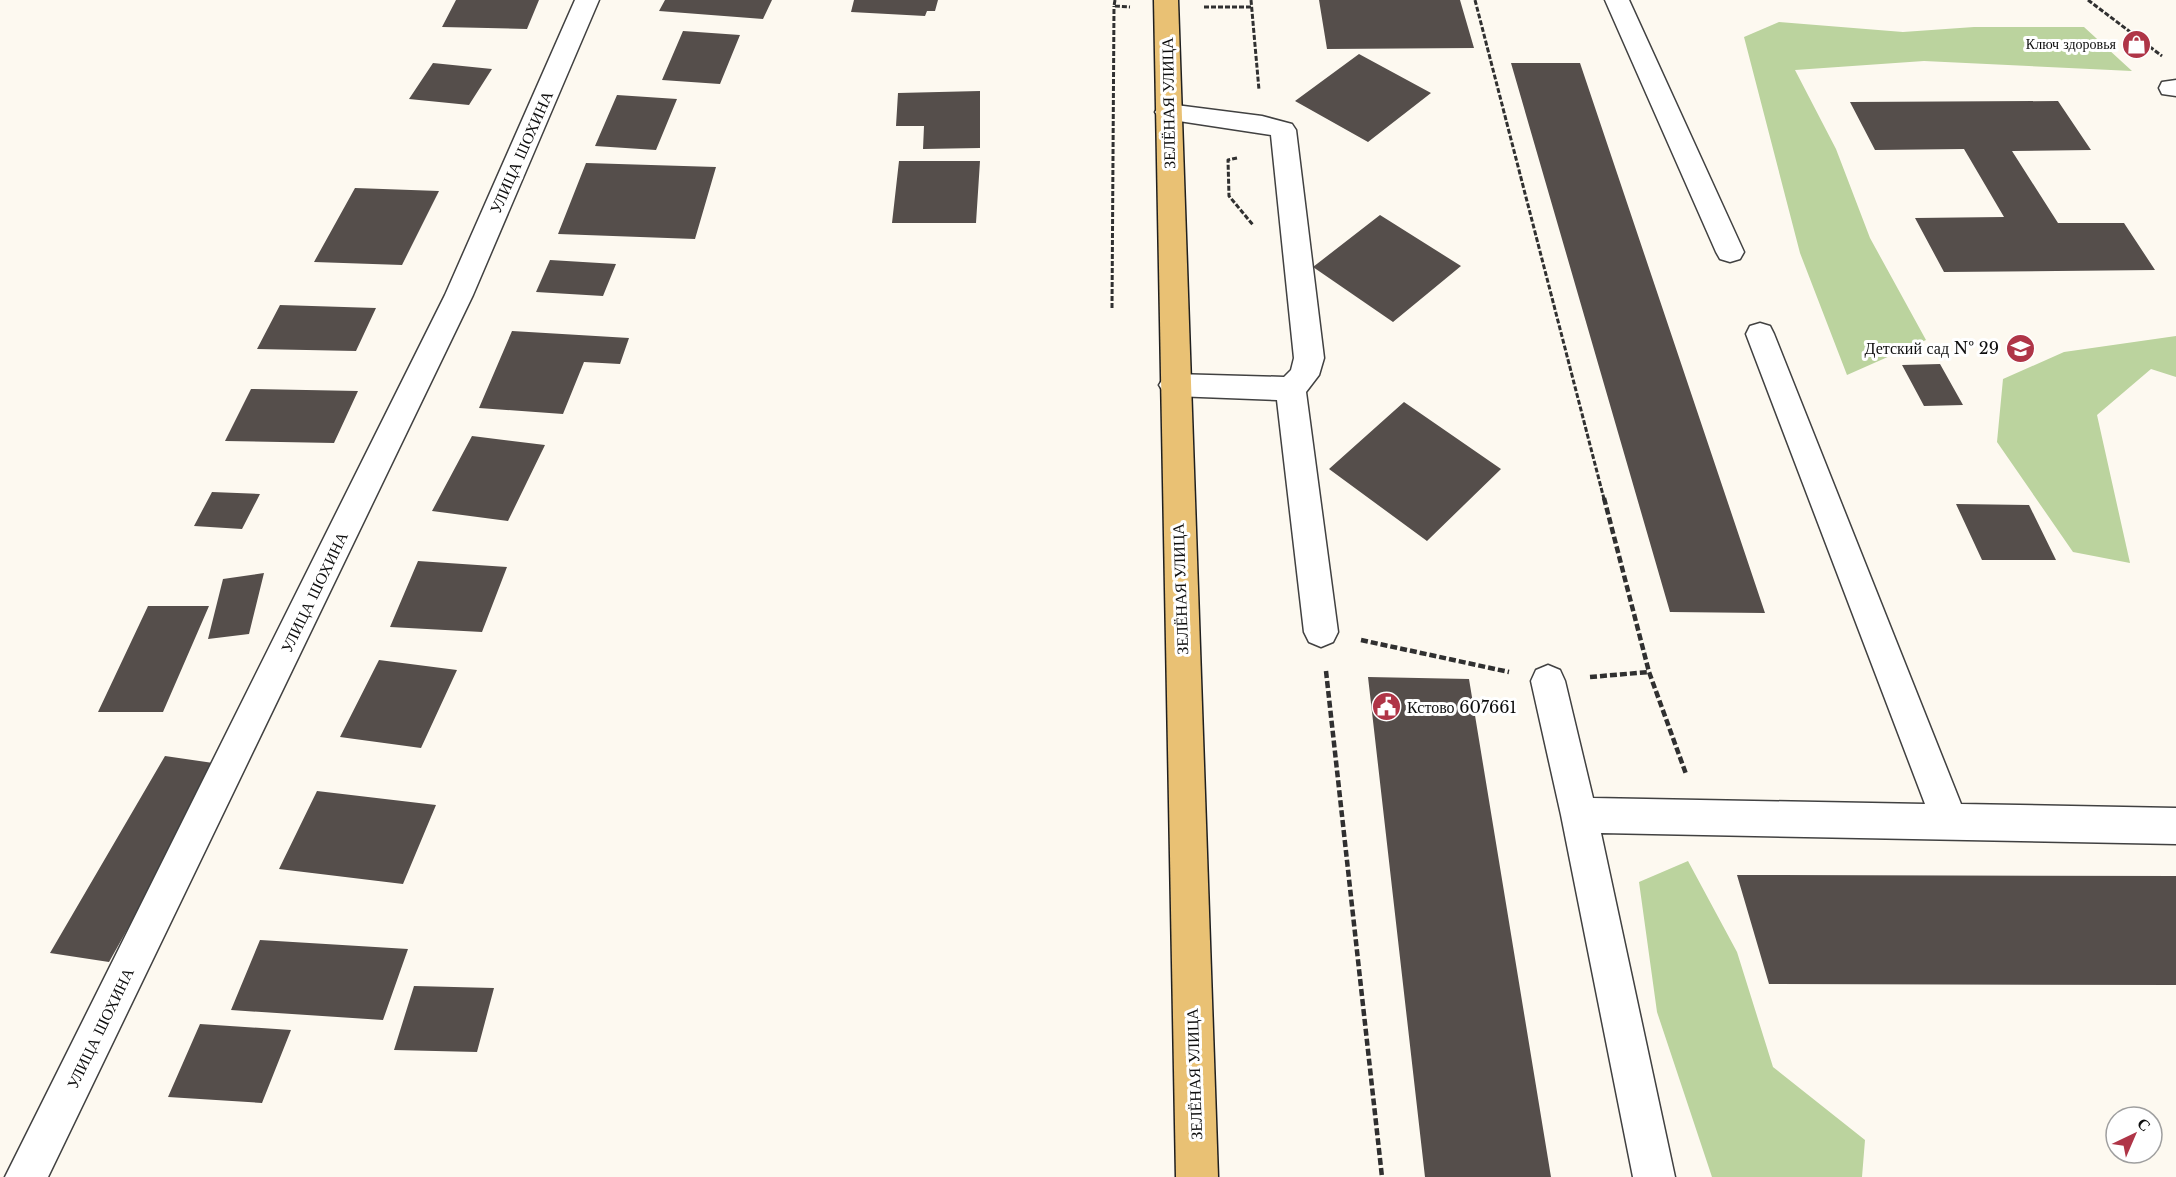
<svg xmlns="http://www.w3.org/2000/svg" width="2176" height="1177" viewBox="0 0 2176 1177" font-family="'Libre Baskerville',serif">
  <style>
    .forest { fill: #bbd39e }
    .building { fill: #554e4b }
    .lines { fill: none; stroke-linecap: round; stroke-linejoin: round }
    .minor-casing { stroke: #414141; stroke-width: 3 }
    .major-casing { stroke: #1f1f1f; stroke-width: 3 }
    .path-far1 { stroke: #303030; stroke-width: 3; stroke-dasharray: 5 2; stroke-linecap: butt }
    .path { stroke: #303030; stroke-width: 4.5; stroke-dasharray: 7 3; stroke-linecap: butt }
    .minor { fill: #fff; fill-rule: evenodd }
    .major { fill: #e9c174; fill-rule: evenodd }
    .labels { text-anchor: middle; stroke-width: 6; stroke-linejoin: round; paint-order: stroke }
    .far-poi-label { font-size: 14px; fill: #0e0e0e; stroke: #fff; text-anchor: end }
    .street-label { font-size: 16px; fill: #0e0e0e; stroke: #fff }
    .poi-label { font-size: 16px; fill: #0e0e0e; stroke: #fff; text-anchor: end }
  </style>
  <rect width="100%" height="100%" fill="#fdf9f0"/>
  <path class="forest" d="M 1779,22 L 1903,32 L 1974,27 L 2084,27 L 2132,71 L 1924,61 L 1795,70 L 1836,149 L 1870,238 L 1926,340 L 1847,375 L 1800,253 L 1744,37 Z
    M 2176,336 L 2176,377 L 2151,369 L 2097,415 L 2130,563 L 2073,552 L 1997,442 L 2003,379 L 2064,352 Z
    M 1688,861 L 1737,952 L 1773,1067 L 1865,1140 L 1862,1177 L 1712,1177 L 1657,1012 L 1639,882 Z"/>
  <path class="building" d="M 456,0 L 539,0 L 527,29 L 442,27 Z
    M 665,0 L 772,0 L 763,19 L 659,11 Z
    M 854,0 L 938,0 L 935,11 L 927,11 L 925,16 L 851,12 Z
    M 1319,0 L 1460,0 L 1474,48 L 1327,49 Z
    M 683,31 L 740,35 L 720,84 L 662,80 Z
    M 1359,54 L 1431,93 L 1368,142 L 1295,101 Z
    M 433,63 L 492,69 L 469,105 L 409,99 Z
    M 1511,63 L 1580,63 L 1765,613 L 1670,612 Z
    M 980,91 L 980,148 L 923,149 L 924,126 L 896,126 L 898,93 Z
    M 617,95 L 677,99 L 656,150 L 595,146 Z
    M 2058,101 L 2091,150 L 2012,151 L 2058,223 L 2124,223 L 2155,270 L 1944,272 L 1915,218 L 2004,217 L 1964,149 L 1875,150 L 1850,102 Z
    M 899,161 L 980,161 L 976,223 L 892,223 Z
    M 586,163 L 716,167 L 695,239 L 558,234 Z
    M 355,188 L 439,191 L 402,265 L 314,262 Z
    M 1380,215 L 1461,266 L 1393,322 L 1313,267 Z
    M 550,260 L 616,264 L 603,296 L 536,292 Z
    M 280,305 L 376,308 L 356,351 L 257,349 Z
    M 512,331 L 629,338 L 620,364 L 584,362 L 563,414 L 479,408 Z
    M 1940,364 L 1963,405 L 1924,406 L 1902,365 Z
    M 251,389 L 358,391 L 334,443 L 225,441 Z
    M 1404,402 L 1501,469 L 1427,541 L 1329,469 Z
    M 472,436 L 545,445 L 508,521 L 432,511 Z
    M 212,492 L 260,494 L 242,529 L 194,526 Z
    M 1956,504 L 2029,505 L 2056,560 L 1982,560 Z
    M 418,561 L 507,567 L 482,632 L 390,627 Z
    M 264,573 L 249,634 L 208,639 L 223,579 Z
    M 148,606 L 209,606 L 163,712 L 98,712 Z
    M 379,660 L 457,670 L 421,748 L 340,737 Z
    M 1368,677 L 1469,679 L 1551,1177 L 1425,1177 Z
    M 165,756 L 220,764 L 109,962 L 50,953 Z
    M 317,791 L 436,805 L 403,884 L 279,869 Z
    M 1737,875 L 2176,876 L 2176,985 L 1769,984 Z
    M 260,940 L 408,949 L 383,1020 L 231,1010 Z
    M 414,986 L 494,988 L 477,1052 L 394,1050 Z
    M 200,1024 L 291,1030 L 262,1103 L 168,1097 Z"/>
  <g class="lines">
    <defs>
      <path id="minor" d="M 575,0 L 599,0 L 473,295 L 48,1177 L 5,1177 L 445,295 Z
        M 1605,0 L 1629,0 L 1744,252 L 1740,259 L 1730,262 L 1720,259 L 1716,252 Z
        M 2176,80 L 2176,96 L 2162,94 L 2159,88 L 2162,82 Z
        M 1168,104 L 1262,116 L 1292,124 L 1296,130 L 1324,358 L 1319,375 L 1306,392 L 1338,632 L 1333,642 L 1321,647 L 1309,642 L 1304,632 L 1277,400 L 1174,396 L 1164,393 L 1159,385 L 1164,377 L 1174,374 L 1284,377 L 1291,370 L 1294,358 L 1271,135 L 1159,118 L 1155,112 L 1159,106 Z
        M 1760,323 L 1770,326 L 1774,334 L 1961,804 L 2176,808 L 2176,844 L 1601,833 L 1675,1177 L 1633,1177 L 1561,815 L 1531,681 L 1536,670 L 1548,665 L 1560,670 L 1565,681 L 1593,798 L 1925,804 L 1746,334 L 1750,326 Z"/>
      <path id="major" d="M 1154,0 L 1178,0 L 1218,1177 L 1176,1177 Z"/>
    </defs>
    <use href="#minor" class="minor-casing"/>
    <use href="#major" class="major-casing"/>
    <path class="path-far1" d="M 1115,0 L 1114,6 L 1130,7
      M 1251,0 L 1259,90
      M 1475,0 L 1604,499
      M 2088,0 L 2162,56
      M 1204,7 L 1251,7
      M 1237,158 L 1228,160 L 1229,196 L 1253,225
      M 1112,308 L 1114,6"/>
    <path class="path" d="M 1604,498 L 1649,672 L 1686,774
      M 1361,640 L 1509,672
      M 1326,671 L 1382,1177
      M 1590,677 L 1649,672"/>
    <use href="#minor" class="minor"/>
    <use href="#major" class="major"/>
  </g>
  <defs>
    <symbol id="shop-disc" viewBox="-11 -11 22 22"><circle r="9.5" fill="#af3547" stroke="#fff"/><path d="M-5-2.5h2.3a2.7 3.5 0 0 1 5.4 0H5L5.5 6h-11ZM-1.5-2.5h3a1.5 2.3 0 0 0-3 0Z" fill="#fff"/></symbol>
    <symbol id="school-disc" viewBox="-11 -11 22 22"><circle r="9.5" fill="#af3547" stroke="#fff"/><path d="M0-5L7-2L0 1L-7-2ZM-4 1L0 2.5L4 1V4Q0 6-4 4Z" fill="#fff"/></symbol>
    <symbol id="civic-disc" viewBox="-11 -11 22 22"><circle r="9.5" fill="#af3547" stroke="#fff"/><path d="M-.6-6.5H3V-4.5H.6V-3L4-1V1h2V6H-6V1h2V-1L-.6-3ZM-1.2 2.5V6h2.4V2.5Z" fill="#fff"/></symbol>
  </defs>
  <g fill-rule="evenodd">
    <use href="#shop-disc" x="2120" y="28" width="33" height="33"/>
    <use href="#school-disc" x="2004" y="332" width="33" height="33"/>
    <use href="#civic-disc" x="1370" y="690" width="33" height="33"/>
  </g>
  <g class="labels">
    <g class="far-poi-label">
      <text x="2116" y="49">Ключ здоровья</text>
    </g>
    <g class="street-label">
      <text transform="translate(1168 103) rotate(-91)" y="6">ЗЕЛЁНАЯ УЛИЦА</text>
      <text transform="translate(521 152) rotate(-66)" y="6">УЛИЦА ШОХИНА</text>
      <text transform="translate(1180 589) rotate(-92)" y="6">ЗЕЛЁНАЯ УЛИЦА</text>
      <text transform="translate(314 592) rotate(-64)" y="6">УЛИЦА ШОХИНА</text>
      <text transform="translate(100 1028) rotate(-64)" y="6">УЛИЦА ШОХИНА</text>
      <text transform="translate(1194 1074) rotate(-92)" y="6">ЗЕЛЁНАЯ УЛИЦА</text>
    </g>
    <g class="poi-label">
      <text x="1999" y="354">Детский сад № 29</text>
      <text x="1407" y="713" text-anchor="start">Кстово 607661</text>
    </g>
  </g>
  <g transform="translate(2134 1135) rotate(44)"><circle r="28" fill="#ffffff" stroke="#9f9f9f" stroke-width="1.5"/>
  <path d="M0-4.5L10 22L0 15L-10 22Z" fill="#af3547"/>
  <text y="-9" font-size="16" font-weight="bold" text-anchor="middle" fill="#0e0e0e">С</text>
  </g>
</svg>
